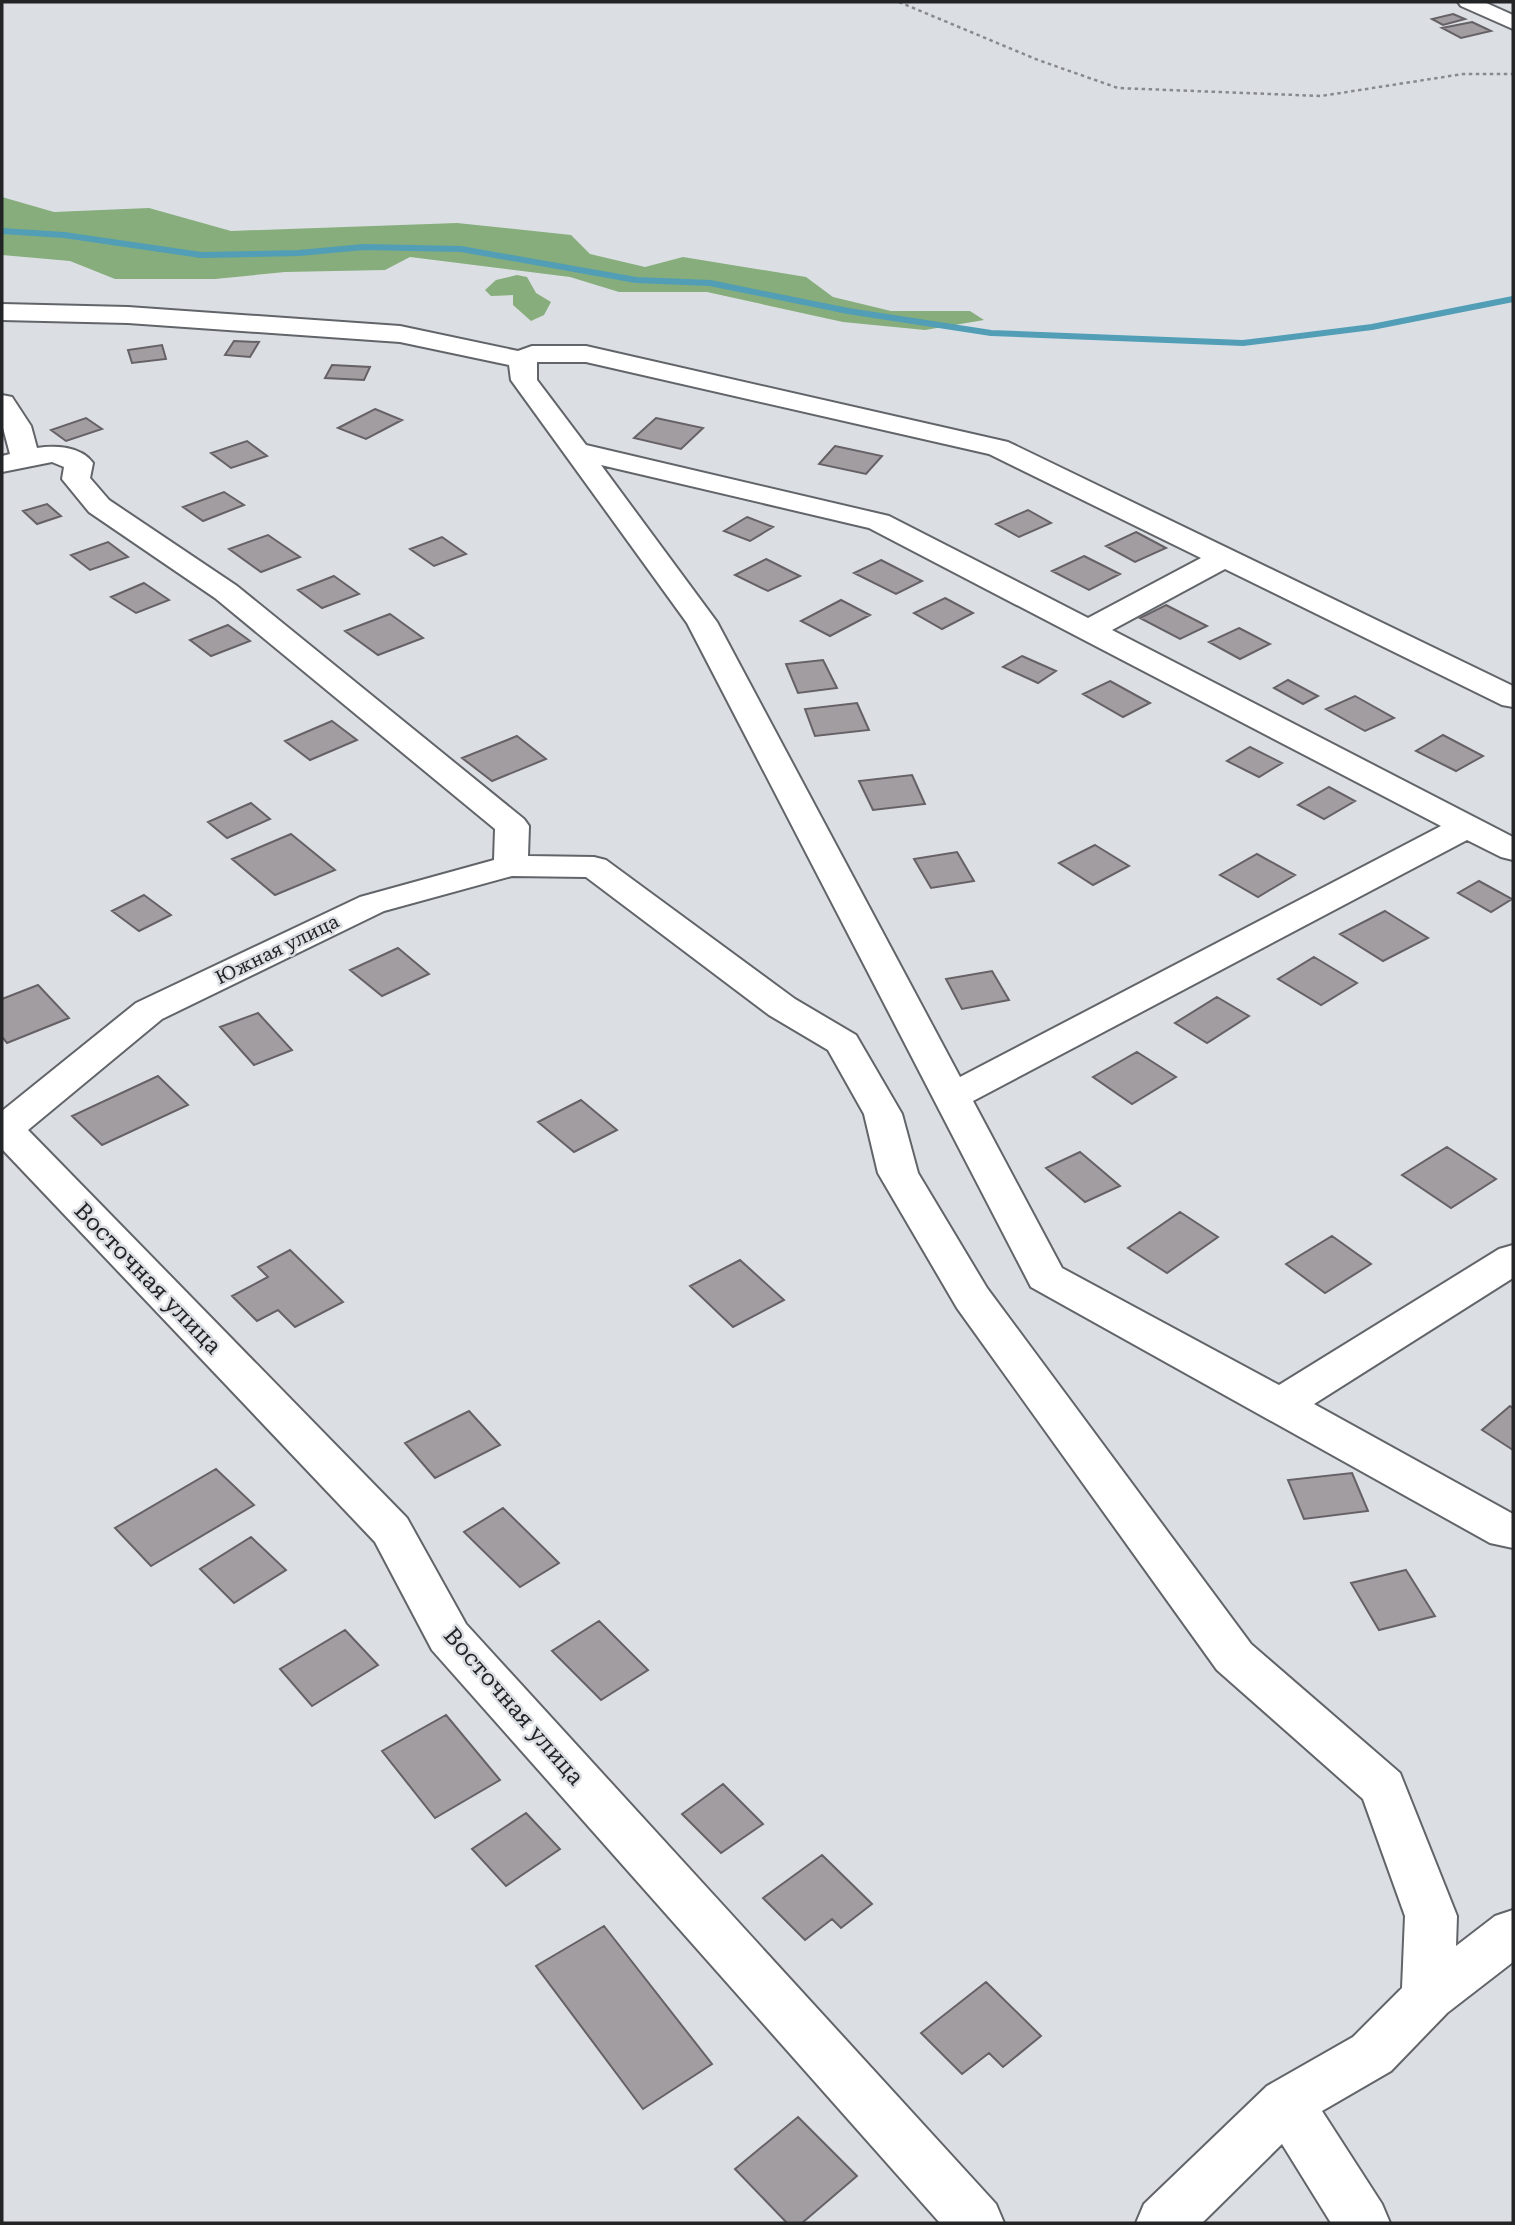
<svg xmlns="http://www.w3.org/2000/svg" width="1515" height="2225" viewBox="0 0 1515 2225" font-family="'Roboto Serif',serif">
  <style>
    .forest { fill: #86ad7b }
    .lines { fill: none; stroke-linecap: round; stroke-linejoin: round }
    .stream { stroke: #519eb6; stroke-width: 6 }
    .building { fill: #a29da1; stroke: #666165; stroke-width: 2 }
    .minor-casing { stroke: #616569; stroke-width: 4 }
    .path { stroke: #87898d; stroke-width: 2.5; stroke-dasharray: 3.5 3.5; stroke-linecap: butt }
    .minor { fill: #fff; fill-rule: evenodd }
    .labels { text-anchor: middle; stroke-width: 5; stroke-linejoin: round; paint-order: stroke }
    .street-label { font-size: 19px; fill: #232426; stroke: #dbdfe4 }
    .near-street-label { font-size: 23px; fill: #232426; stroke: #dbdfe4 }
  </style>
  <rect width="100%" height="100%" fill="#dbdfe4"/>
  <path class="forest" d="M 2,197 L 54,212 L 149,208 L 231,231 L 457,223 L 571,235 L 590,254 L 645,267 L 683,257 L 806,277 L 833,297 L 891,311 L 970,311 L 984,320 L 925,330 L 843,322 L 707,292 L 619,292 L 570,277 L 410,257 L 385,270 L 285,272 L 215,279 L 115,279 L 70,261 L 2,255 Z
    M 517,275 L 527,277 L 536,293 L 551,302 L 544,315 L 531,321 L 513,305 L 513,295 L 491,296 L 485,290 L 496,280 Z"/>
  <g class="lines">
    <path class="stream" d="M 2,231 L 64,235 L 201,255 L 299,253 L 364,247 L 461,249 L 636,280 L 710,283 L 848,311 L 991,333 L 1243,343 L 1372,327 L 1513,299"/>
  </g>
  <path class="building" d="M 1453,14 L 1465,19 L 1443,25 L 1432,19 Z
    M 1472,22 L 1491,31 L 1461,38 L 1442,28 Z
    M 234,341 L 259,342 L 250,357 L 225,355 Z
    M 162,345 L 166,359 L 132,363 L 128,350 Z
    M 332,365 L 370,367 L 364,380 L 325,378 Z
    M 375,409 L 402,420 L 366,439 L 338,428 Z
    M 86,418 L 102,429 L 66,441 L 51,430 Z
    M 656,418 L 703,428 L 681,449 L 634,438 Z
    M 247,441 L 267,456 L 231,468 L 211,453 Z
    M 835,446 L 882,456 L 866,474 L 819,464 Z
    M 224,492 L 244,505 L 203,521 L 183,507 Z
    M 47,504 L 61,516 L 37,524 L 23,511 Z
    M 1028,510 L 1051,523 L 1019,537 L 996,524 Z
    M 747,517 L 773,527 L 750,541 L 724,531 Z
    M 1136,532 L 1166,548 L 1135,562 L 1106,546 Z
    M 268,535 L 300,557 L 261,572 L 229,549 Z
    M 442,537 L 466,554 L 434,566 L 410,549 Z
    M 108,542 L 128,557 L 90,570 L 71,555 Z
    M 1084,556 L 1120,574 L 1089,590 L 1052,571 Z
    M 766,559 L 800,576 L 768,591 L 735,575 Z
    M 881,560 L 922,581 L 896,594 L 854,573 Z
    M 334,576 L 359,594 L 322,608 L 298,590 Z
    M 144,583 L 169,600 L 136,613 L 111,597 Z
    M 945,598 L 973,613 L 942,629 L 914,613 Z
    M 841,600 L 870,615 L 830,636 L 801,621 Z
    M 1166,605 L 1207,626 L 1180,639 L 1140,618 Z
    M 390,614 L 423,638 L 378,655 L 345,631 Z
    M 228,625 L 250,641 L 211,656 L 190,640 Z
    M 1239,628 L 1270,644 L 1240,659 L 1209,642 Z
    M 1022,656 L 1056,671 L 1038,683 L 1003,667 Z
    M 823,660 L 837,688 L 798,693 L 786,664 Z
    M 1288,680 L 1318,696 L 1303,704 L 1274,688 Z
    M 1110,681 L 1150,703 L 1123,717 L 1083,694 Z
    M 1355,696 L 1394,718 L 1365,731 L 1326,709 Z
    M 857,703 L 869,730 L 815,736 L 805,709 Z
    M 332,721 L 357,740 L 310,760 L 285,741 Z
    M 1443,735 L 1483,756 L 1456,771 L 1416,751 Z
    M 517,736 L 546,759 L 492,781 L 462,758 Z
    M 1250,747 L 1282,763 L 1259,777 L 1227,761 Z
    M 912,775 L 925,804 L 873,810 L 859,781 Z
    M 1329,787 L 1355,801 L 1324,819 L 1298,805 Z
    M 251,803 L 270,819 L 227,838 L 208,822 Z
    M 291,834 L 335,870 L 275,895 L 232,859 Z
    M 1095,845 L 1129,866 L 1093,885 L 1059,863 Z
    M 957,852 L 974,881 L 931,888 L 914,859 Z
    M 1257,854 L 1295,875 L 1258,897 L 1220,875 Z
    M 1479,881 L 1512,899 L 1491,912 L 1458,893 Z
    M 144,895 L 171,915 L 139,931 L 112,911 Z
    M 1385,911 L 1428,938 L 1383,961 L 1340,934 Z
    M 398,948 L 429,974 L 382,996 L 350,970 Z
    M 1314,957 L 1357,983 L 1321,1005 L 1278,979 Z
    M 992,971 L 1009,1000 L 962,1009 L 946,979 Z
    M 38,985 L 69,1018 L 7,1043 L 2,1037 L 2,999 Z
    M 1217,997 L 1249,1016 L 1207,1043 L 1175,1023 Z
    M 258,1013 L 292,1050 L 254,1065 L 220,1027 Z
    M 1137,1052 L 1176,1077 L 1132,1104 L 1093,1077 Z
    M 158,1076 L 188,1105 L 102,1145 L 72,1116 Z
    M 581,1100 L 617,1130 L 574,1152 L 538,1122 Z
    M 1447,1147 L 1496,1179 L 1451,1208 L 1402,1175 Z
    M 1080,1152 L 1120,1186 L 1085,1202 L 1046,1168 Z
    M 1180,1212 L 1218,1237 L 1167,1273 L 1128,1248 Z
    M 1332,1236 L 1371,1264 L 1325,1293 L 1286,1264 Z
    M 290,1250 L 343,1302 L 295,1327 L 278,1310 L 257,1321 L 232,1296 L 268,1277 L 258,1267 Z
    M 740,1260 L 784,1300 L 733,1327 L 690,1286 Z
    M 1510,1406 L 1513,1408 L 1513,1450 L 1482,1430 Z
    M 469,1411 L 500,1445 L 435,1478 L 405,1443 Z
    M 216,1469 L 254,1505 L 151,1566 L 115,1528 Z
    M 1352,1473 L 1368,1511 L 1304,1519 L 1288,1480 Z
    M 503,1508 L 559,1563 L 520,1587 L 464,1532 Z
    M 251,1537 L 286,1570 L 234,1603 L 200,1569 Z
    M 1406,1570 L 1435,1616 L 1379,1630 L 1351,1583 Z
    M 599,1621 L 648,1670 L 601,1700 L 552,1651 Z
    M 345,1630 L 378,1665 L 312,1706 L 280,1669 Z
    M 446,1715 L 500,1780 L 435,1818 L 382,1751 Z
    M 723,1784 L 763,1824 L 721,1853 L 682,1814 Z
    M 526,1813 L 560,1849 L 506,1886 L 472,1849 Z
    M 822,1855 L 872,1904 L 841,1928 L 832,1919 L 805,1940 L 763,1898 Z
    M 604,1926 L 712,2064 L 643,2109 L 536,1966 Z
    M 986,1982 L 1041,2036 L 1003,2067 L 989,2053 L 962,2074 L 921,2033 Z
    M 798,2117 L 857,2176 L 802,2223 L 787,2223 L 735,2169 Z"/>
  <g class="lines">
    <defs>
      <path id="minor" d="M 1458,2 L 1484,2 L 1513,15 L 1513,29 L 1461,6 Z
        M 2,304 L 128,307 L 400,326 L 518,351 L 532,346 L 586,346 L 1008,442 L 1513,686 L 1513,707 L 1502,705 L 1225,569 L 1112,630 L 1513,837 L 1513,860 L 1501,857 L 1467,840 L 973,1101 L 1062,1268 L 1279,1385 L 1499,1249 L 1513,1245 L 1513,1278 L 1314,1404 L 1513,1514 L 1513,1548 L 1490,1543 L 1031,1287 L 687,623 L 511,380 L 509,365 L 400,342 L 128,323 L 2,320 ZM 537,362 L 586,362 L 989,454 L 1201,558 L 1088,618 L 889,516 L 586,445 L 537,380 ZM 601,465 L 869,528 L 1441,826 L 960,1077 L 717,622 Z
        M 2,395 L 12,397 L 31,426 L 37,448 C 55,445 81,446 93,463 L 90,478 L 109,500 L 237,586 L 524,819 L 529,826 L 528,856 L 594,857 L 606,860 L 795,999 L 856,1035 L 902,1114 L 918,1173 L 987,1288 L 1251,1644 L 1400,1773 L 1457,1916 L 1456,1946 L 1495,1916 L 1513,1910 L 1513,1962 L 1447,2013 L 1391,2071 L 1322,2111 L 1382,2204 L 1390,2223 L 1331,2223 L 1282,2144 L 1202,2223 L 1136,2223 L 1144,2204 L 1267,2086 L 1353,2037 L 1402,1988 L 1405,1916 L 1363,1799 L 1217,1670 L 957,1308 L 878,1173 L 864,1114 L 828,1050 L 769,1015 L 586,877 L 512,876 L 384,911 L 162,1019 L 28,1130 L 407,1518 L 466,1624 L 996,2204 L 1004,2223 L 940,2223 L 432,1650 L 375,1542 L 2,1149 L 2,1111 L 136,1003 L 360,897 L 494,860 L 495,829 L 215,598 L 89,512 L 62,479 L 64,467 L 52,462 L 2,472 L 2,456 L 10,454 L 2,424 Z"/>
    </defs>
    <use href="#minor" class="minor-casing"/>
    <path class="path" d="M 899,2 L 1038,60 L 1118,88 L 1321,96 L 1463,74 L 1513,74"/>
    <use href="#minor" class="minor"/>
  </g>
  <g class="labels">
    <g class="street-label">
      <text transform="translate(277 949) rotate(-26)" y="7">Южная улица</text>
    </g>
    <g class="near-street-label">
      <text transform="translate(148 1278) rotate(46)" y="8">Восточная улица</text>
      <text transform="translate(514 1706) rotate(49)" y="8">Восточная улица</text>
    </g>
  </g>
  <rect width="1515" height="2225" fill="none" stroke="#232426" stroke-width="7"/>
</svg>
